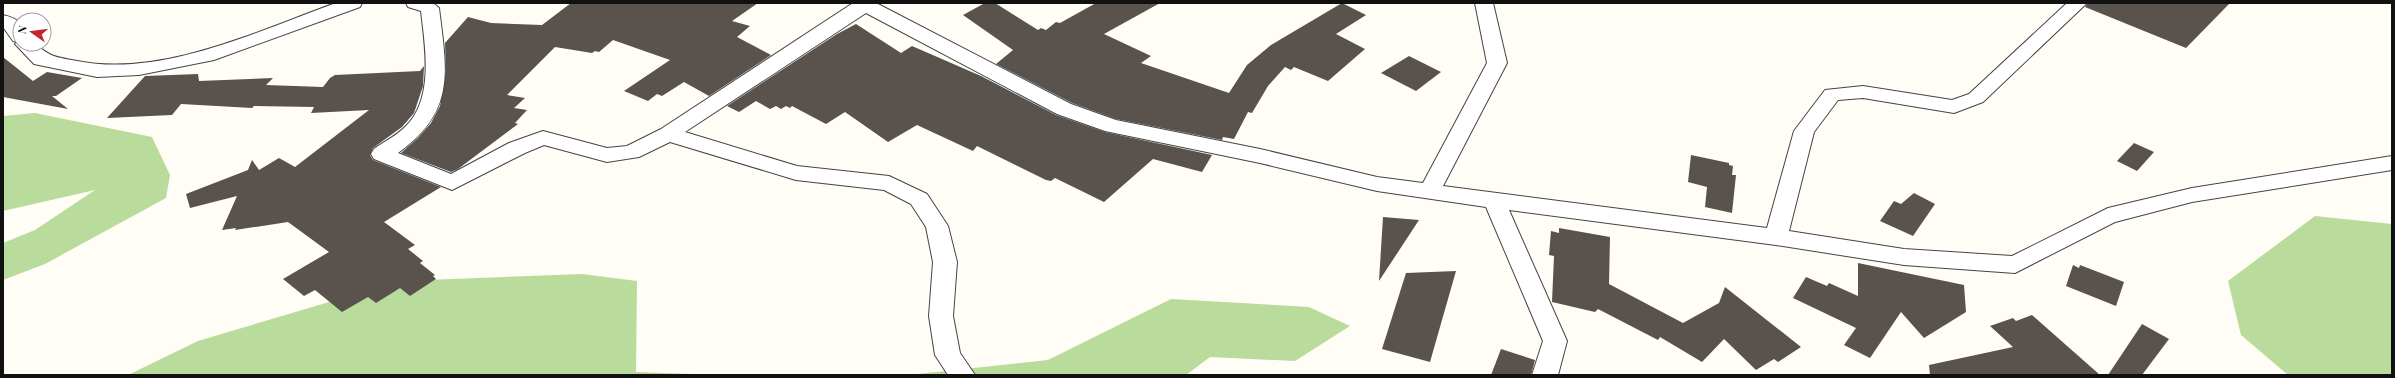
<svg xmlns="http://www.w3.org/2000/svg" width="2395" height="378" viewBox="0 0 2395 378" font-family="'Playfair Display',serif">
<style>
.forest{fill:#b9dc9c}
.building{fill:#5a524d}
.lines{fill:none;stroke-linecap:round;stroke-linejoin:round}
.minor-casing{stroke:#444;stroke-width:2}
.minor{fill:#fff;fill-rule:evenodd}
</style>
<rect width="100%" height="100%" fill="#fffdf5"/>
<g class="forest">
<polygon points="35,113 152,137 170,175 166,198 45,264 3,280 3,243 35,230 95,190 3,211 3,116"/>
<polygon points="2315,216 2392,224 2392,375 2288,375 2241,335 2228,281"/>
<polygon points="582,274 637,281 636,372 720,375 128,375 198,341 400,281"/>
<polygon points="1171,299 1309,307 1350,326 1295,361 1210,357 1186,375 908,375 1048,360"/>
</g>
<g class="building">
<polygon points="571,3 758,3 732,21 750,26 737,37 771,55 709,96 684,82 662,96 657,94 648,101 624,91 670,60 613,40 599,52 595,51 592,53 555,47 507,95 525,98 514,108 527,110 515,123 518,124 458,169 451,172 401,153 418,138 431,123 440,106 446,71 445,43 468,17 491,23 542,25"/>
<polygon points="985,3 995,3 1038,30 1041,28 1046,30 1056,22 1060,23 1096,3 1160,3 1104,34 1151,56 1141,63 1229,93 1247,65 1271,45 1342,3 1366,15 1336,34 1365,49 1328,81 1294,67 1291,70 1285,67 1268,86 1252,113 1248,112 1234,139 1223,137 1222,140 1116,119 1072,103 996,64 1013,50 963,15"/>
<polygon points="2088,3 2230,3 2186,48 2085,7"/>
<polygon points="856,24 901,53 912,46 981,76 1056,115 1105,132 1212,155 1202,172 1153,159 1104,202 1055,178 1051,181 1046,180 977,146 973,151 917,125 888,142 845,112 826,124 792,106 790,108 786,106 781,109 776,106 770,109 756,101 739,112 727,106 837,34"/>
<polygon points="1409,56 1441,72 1416,91 1381,73"/>
<polygon points="3,57 33,81 47,72 82,78 56,96 52,96 68,109 3,97"/>
<polygon points="424,66 423,86 414,113 402,127 373,148 370,155 373,160 441,187 384,222 415,245 408,249 423,261 420,263 435,275 433,276 436,279 410,296 400,288 376,303 368,297 342,312 315,290 304,296 283,279 329,252 288,222 235,230 236,228 222,230 237,196 190,208 186,194 248,170 252,160 259,170 279,158 295,167 369,110 311,113 314,107 254,106 252,108 181,104 172,115 107,118 145,76 198,74 199,81 273,78 266,85 323,87 330,78 335,75 420,71"/>
<polygon points="2134,143 2154,152 2137,171 2117,161"/>
<polygon points="1691,155 1729,163 1729,165 1733,166 1732,175 1736,175 1732,213 1705,207 1707,187 1688,182"/>
<polygon points="1914,193 1935,204 1913,236 1880,221 1894,201 1901,204"/>
<polygon points="1383,217 1419,220 1379,281"/>
<polygon points="1559,228 1610,237 1609,284 1683,323 1719,303 1725,287 1801,347 1778,362 1774,359 1756,370 1724,339 1702,362 1660,337 1658,340 1598,309 1595,312 1552,302 1554,256 1549,255 1551,231 1559,233"/>
<polygon points="1858,263 1964,285 1966,312 1924,338 1901,312 1870,358 1844,345 1856,328 1793,298 1806,277 1827,286 1829,283 1858,296"/>
<polygon points="2073,265 2079,268 2080,265 2124,282 2116,306 2066,286"/>
<polygon points="1456,271 1430,362 1382,349 1406,273"/>
<polygon points="2032,315 2100,375 1930,375 1929,365 2013,347 1990,326 2013,318 2016,321"/>
<polygon points="2142,324 2169,339 2142,375 2108,375"/>
<polygon points="1501,349 1535,360 1531,375 1491,375"/>
</g>
<g class="lines">
<defs>
<g id="minor">
<path d="M336 3H362L360 7 214 60 139 75 97 77 34 64 15 44 17 42 13 41 3 27V15C24 20 20 25 20 44H36C51 58 57 57 77 61 162 78 257 31 336 3Z"/>
<path d="M406 3H433L439 8C447 72 456 111 398 153L451 174 509 143 543 131 607 148 627 146 661 129 853 3H876L1071 104 1116 120 1260 149 1377 177 1423 183 1487 63 1475 3H1493L1507 63 1443 186 1767 228 1794 131 1825 90 1863 86 1952 100 1969 94 2067 3H2087L1983 102 1954 113 1863 98 1838 100 1814 132 1789 231 1904 249 2012 256 2108 208 2192 188 2392 156V170L2192 202 2115 222 2015 273 1904 265 1776 245 1509 210 1567 341 1558 375H1532L1543 341 1486 207 1377 191 1260 163 1105 131 1057 114 866 13 685 132 797 166 889 176 927 194 948 226 957 262 953 316 960 353 975 375H948L935 355 929 316 933 262 926 227 911 204 884 190 796 180 670 142 639 157 607 162 544 145 525 153 452 190 374 159 371 154 374 149C385 141 398 135 407 125 434 97 425 46 421 11L408 7Z"/>
</g>
</defs>
<use href="#minor" class="minor-casing"/>
<use href="#minor" class="minor"/>
</g>
<rect width="2395" height="378" fill="none" stroke="#111111" stroke-width="8"/>
<g transform="translate(32 32) rotate(284)"><circle r="19" fill="#ffffff" stroke="#a0a0a0"/>
<path d="M0-3L7 15L0 10L-7 15Z" fill="#c4262e"/>
<text y="-6" font-size="11" font-weight="bold" text-anchor="middle" fill="#111111">N</text>
</g>
</svg>
